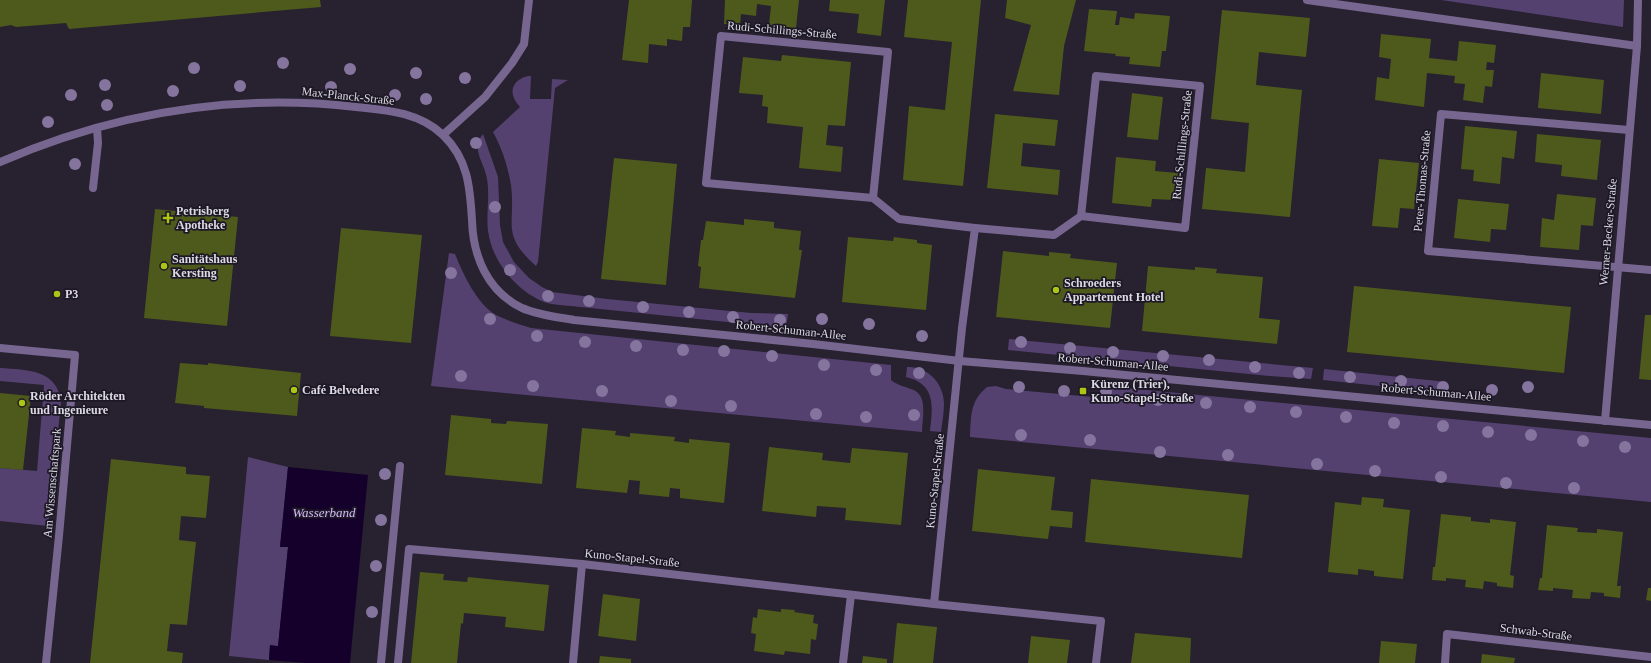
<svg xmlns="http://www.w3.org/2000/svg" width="1651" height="663" viewBox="0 0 1651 663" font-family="'Times New Roman',serif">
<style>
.green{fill:#554170}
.water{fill:#15002b}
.building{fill:#4e5a1b}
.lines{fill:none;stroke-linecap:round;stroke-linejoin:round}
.service{stroke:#776790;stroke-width:8}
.pedestrian{stroke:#776790;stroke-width:8}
.minor{stroke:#776790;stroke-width:8}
.tree{fill:#84749e}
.poi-dot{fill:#acc613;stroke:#1d1826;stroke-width:1.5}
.labels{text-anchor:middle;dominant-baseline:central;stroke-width:3.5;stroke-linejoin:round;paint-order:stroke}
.street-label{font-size:12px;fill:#dddae4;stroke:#1d1826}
.poi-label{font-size:12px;font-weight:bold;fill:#dddae4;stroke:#1d1826;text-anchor:start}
.water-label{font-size:13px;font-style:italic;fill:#d5bbfc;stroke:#1d1826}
</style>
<rect width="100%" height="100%" fill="#272130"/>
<g class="green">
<polygon points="1441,0 1624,0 1623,27"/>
<path d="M531 76 530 99H551L552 79 568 80 555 88 538 262 536 266C500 234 516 225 511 185 508 167 502 148 493 132L520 107C517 103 514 100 513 95 510 84 521 76 531 76Z"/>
<path d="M483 134 498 177 500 225 503 242 514 262 529 278 542 287 552 292 607 299 751 313 788 314 786 328 571 306C562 305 552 305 544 302 516 291 492 261 488 231 486 214 490 196 487 179 485 163 470 149 483 134Z"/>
<path d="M449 253 455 254C463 274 477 304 496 315 506 320 520 325 531 328L891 365V380C897 385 903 386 911 389 929 394 922 418 922 432L431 386Z"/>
<polygon points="1009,339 1313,368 1311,379 1269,376 1008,350"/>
<path d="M907 367C927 366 944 383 944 404 944 413 942 423 941 432L930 431C933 407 936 384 906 377Z"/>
<path d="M0 368C27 370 58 369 61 403L48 526 0 521V468L37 471 44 385 0 381Z"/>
<polygon points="1324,369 1447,382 1446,393 1323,380"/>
<path d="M996 386 1006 389 1104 398 1105 386 1651 438V502L970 437C971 416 970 401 987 387Z"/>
<polygon points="248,457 288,467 280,547 288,547 278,647 270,645 269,660 229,656"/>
</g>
<polygon class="water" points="288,467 368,475 350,663 306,663 269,660 270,645 278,646 288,547 280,547"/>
<g class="building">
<polygon points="0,0 320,0 321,7 69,29 66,23 16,27 11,25 0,27"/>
<polygon points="629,0 692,0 690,27 683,27 682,41 667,39 667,46 649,44 648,63 622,60"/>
<polygon points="725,0 799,0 796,28 769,25 771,6 757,4 756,16 741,14 740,25 724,24"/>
<polygon points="830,0 885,0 881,36 857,33 859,14 829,11"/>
<polygon points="908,0 981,0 963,186 903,180 909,106 945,110 952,42 904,37"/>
<polygon points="1007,0 1076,0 1064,46 1059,95 1013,91 1031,25 1005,18"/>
<polygon points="1089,9 1117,11 1115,25 1119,25 1120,17 1134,19 1135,13 1170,16 1166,51 1162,51 1160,67 1129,64 1130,57 1115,56 1116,54 1084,51"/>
<polygon points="1222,10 1310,18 1306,57 1259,52 1256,85 1302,90 1290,217 1202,209 1206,168 1245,172 1249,123 1211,119"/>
<polygon points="1381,34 1431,39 1429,58 1457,61 1459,41 1496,45 1494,63 1487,62 1486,70 1494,70 1492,87 1485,86 1483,103 1463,100 1465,84 1454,83 1455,76 1427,73 1424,107 1375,100 1377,77 1389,79 1391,59 1379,57"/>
<polygon points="782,55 851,62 845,126 828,125 826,145 843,147 841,172 799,168 803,127 767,123 768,107 762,106 763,95 739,93 743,57 781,61"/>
<polygon points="1541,73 1604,80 1601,114 1538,108"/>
<polygon points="1132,93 1163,97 1158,140 1127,137"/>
<polygon points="995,114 1058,120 1055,146 1023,143 1021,166 1060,170 1058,195 987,188"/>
<polygon points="1465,126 1517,131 1514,159 1502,157 1500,184 1473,181 1474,170 1461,169"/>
<polygon points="1537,134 1601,140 1597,180 1561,176 1562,165 1535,162"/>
<polygon points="1116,157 1156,161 1155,171 1178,173 1175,200 1152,199 1151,207 1112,203"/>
<polygon points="614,158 677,164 666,285 601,279"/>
<polygon points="1379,159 1419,163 1414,209 1400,208 1398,228 1372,226"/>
<polygon points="1557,194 1596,198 1593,226 1581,225 1579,250 1540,247 1542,218 1554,220"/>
<polygon points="1458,199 1509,204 1506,230 1491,229 1490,242 1454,238"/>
<polygon points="155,209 238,217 227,326 144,318"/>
<polygon points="744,219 774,222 774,228 801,231 799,250 802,250 795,298 699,288 701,267 698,266 701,240 703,240 706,221 744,225"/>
<polygon points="341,228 422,235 411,343 330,336"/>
<polygon points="848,237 893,241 894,237 917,240 917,243 932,245 926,310 842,302"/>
<polygon points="1003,251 1049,256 1049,252 1071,254 1070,258 1117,263 1110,328 996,317"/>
<polygon points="1148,266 1195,270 1195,267 1217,269 1216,273 1263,277 1259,318 1280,320 1277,344 1142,331"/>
<polygon points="1354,286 1571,307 1564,373 1347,352"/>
<polygon points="1645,315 1651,315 1651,380 1639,379"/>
<polygon points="180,363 208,365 208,363 301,373 297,416 204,408 204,406 175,403"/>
<polygon points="0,393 31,396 23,470 0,468"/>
<polygon points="451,415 491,419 491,423 506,424 507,421 548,424 542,484 445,475"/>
<polygon points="582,428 616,431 615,435 630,437 630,433 675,437 674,441 689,443 689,439 730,443 724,503 680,498 680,489 670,488 669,497 639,494 640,481 629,480 627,493 576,488"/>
<polygon points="769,447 823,453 822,460 850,463 852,448 908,453 901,525 845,520 846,508 817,506 816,517 762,511"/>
<polygon points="111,459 186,467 186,474 210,476 206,518 181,516 179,540 196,542 187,625 170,624 167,651 183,653 182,663 90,663"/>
<polygon points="978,469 1055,477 1051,510 1073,512 1072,528 1050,526 1048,539 972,531"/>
<polygon points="1091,479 1249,495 1242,558 1085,542"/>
<polygon points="1362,497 1384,499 1383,507 1410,510 1403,579 1374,576 1374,571 1358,569 1358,575 1328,572 1335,502 1361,505"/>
<polygon points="1441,514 1471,517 1471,521 1490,523 1490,519 1516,522 1510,575 1514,576 1513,588 1497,586 1497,583 1484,581 1483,589 1465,587 1466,580 1446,578 1446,581 1432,580 1433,567 1435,567"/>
<polygon points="1547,525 1578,528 1577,532 1597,533 1597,529 1623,532 1617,586 1621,586 1620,598 1604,596 1604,593 1591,592 1590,599 1572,598 1573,590 1553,588 1553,591 1538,590 1540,578 1542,578"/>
<polygon points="420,572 444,574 443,580 467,582 468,577 549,585 544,631 505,627 506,617 464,613 463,624 461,623 457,663 411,663"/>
<polygon points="1648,588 1651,588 1651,601 1646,600"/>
<polygon points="603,594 640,599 636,641 598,636"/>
<polygon points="758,609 781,612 781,609 795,610 794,612 814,615 813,623 818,624 816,640 811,639 810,654 785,651 784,655 754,651 756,634 751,633 753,617 757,618"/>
<polygon points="897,623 937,627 933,663 893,663"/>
<polygon points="1135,633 1191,638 1190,663 1131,663"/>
<polygon points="1031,636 1070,640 1067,663 1028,663"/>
<polygon points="1381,641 1417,644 1415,663 1379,663"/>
<polygon points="1482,654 1515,658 1514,663 1481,663"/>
<polygon points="600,656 631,659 631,663 599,663"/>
<polygon points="863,656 887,659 887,663 862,663"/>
</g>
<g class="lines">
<g class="service">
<polyline points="1307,0 1637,46 1638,0"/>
<polyline points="443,135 485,97 512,63 524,44 529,0"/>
<polyline points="93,188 98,143 97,128"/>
</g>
<polyline class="pedestrian" points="381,663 400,466"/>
<g class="minor">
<polyline points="1629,130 1441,114 1428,251 1651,270"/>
<path d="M0 162C113 113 233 93 356 107 386 110 419 112 443 135 468 159 470 187 472 220 473 256 487 291 522 308 538 315 557 317 574 320L813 344 960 361 1083 371 1651 425"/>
<polyline points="873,198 888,52 721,36 706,183 873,198 899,219 975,228 962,328 934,604"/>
<polyline points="975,228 1054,235 1081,216 1185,228 1200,86 1096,76 1081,216"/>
<polyline points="0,348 75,355 59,536 46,663"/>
<polyline points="1605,421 1637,46"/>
<polyline points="398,663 409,549 582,564 934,604 1101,621 1096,663"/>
<polyline points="573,663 582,564"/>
<polyline points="843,663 851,595"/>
<polyline points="1445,663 1447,634 1651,657"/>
</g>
</g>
<g class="tree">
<circle cx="283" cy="63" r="6"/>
<circle cx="194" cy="68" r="6"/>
<circle cx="350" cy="69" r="6"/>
<circle cx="416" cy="73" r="6"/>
<circle cx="465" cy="78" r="6"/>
<circle cx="105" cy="85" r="6"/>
<circle cx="240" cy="86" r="6"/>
<circle cx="331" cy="87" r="6"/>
<circle cx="173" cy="91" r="6"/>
<circle cx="71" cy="95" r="6"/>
<circle cx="395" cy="95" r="6"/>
<circle cx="426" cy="99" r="6"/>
<circle cx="107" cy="105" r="6"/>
<circle cx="48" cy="122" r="6"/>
<circle cx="476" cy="143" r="6"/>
<circle cx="75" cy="164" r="6"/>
<circle cx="495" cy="207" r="6"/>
<circle cx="510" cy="270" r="6"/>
<circle cx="451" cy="273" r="6"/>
<circle cx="548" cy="296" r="6"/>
<circle cx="589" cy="301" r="6"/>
<circle cx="643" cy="307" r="6"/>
<circle cx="689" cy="312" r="6"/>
<circle cx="733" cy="317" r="6"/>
<circle cx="490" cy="319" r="6"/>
<circle cx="822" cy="319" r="6"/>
<circle cx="780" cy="320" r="6"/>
<circle cx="869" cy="324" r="6"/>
<circle cx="537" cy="336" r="6"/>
<circle cx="922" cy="336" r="6"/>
<circle cx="585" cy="342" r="6"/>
<circle cx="1021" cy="342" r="6"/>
<circle cx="636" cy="346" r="6"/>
<circle cx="1070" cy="348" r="6"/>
<circle cx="683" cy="350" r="6"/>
<circle cx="724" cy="351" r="6"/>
<circle cx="1113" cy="352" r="6"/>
<circle cx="772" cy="356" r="6"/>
<circle cx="1163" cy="356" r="6"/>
<circle cx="1209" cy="360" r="6"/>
<circle cx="824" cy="365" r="6"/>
<circle cx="1255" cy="367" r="6"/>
<circle cx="876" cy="370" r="6"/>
<circle cx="919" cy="373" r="6"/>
<circle cx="1299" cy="373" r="6"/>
<circle cx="461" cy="376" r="6"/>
<circle cx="1350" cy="377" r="6"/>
<circle cx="1401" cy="381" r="6"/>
<circle cx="533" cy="386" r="6"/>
<circle cx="1019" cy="387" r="6"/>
<circle cx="1443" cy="387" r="6"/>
<circle cx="1528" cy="387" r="6"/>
<circle cx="1492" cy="390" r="6"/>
<circle cx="602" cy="391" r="6"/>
<circle cx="1064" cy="391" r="6"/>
<circle cx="1106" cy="392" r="6"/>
<circle cx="1158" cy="400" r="6"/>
<circle cx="671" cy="401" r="6"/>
<circle cx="1206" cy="403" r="6"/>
<circle cx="731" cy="406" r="6"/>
<circle cx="1250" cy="407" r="6"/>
<circle cx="1296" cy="412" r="6"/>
<circle cx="816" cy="414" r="6"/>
<circle cx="914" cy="415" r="6"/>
<circle cx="866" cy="417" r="6"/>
<circle cx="1346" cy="417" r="6"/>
<circle cx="1394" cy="423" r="6"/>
<circle cx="1443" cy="426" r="6"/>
<circle cx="1488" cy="432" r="6"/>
<circle cx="1021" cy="435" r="6"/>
<circle cx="1531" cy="435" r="6"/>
<circle cx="1090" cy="440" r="6"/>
<circle cx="1583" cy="441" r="6"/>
<circle cx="1625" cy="447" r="6"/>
<circle cx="1160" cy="452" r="6"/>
<circle cx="1228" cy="455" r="6"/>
<circle cx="1317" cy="464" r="6"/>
<circle cx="1375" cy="471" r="6"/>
<circle cx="385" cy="474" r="6"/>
<circle cx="1441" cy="477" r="6"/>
<circle cx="1506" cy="483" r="6"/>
<circle cx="1574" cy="488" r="6"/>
<circle cx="381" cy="520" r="6"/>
<circle cx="376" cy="566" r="6"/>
<circle cx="372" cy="612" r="6"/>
</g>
<g class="poi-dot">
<path d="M166 212h4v4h4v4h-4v4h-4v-4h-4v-4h4z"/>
<circle cx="164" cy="266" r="4"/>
<circle cx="1056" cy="290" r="4"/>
<circle cx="57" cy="294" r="4"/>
<circle cx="294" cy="390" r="4"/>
<rect x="1079" y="387" width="8" height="8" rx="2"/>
<circle cx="22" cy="403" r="4"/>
</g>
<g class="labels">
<g class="street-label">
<text transform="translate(782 30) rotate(5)">Rudi-Schillings-Straße</text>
<text transform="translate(348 96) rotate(6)">Max-Planck-Straße</text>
<text transform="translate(1182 145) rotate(-84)">Rudi-Schillings-Straße</text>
<text transform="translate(1422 181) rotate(-85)">Peter-Thomas-Straße</text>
<text transform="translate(1608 232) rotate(-85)">Werner-Becker-Straße</text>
<text transform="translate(791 330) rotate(6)">Robert-Schuman-Allee</text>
<text transform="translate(1113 362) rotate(5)">Robert-Schuman-Allee</text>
<text transform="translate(1436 392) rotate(5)">Robert-Schuman-Allee</text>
<text transform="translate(935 481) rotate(-84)">Kuno-Stapel-Straße</text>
<text transform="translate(52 483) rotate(-85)">Am Wissenschaftspark</text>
<text transform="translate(632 558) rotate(6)">Kuno-Stapel-Straße</text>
<text transform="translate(1536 632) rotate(7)">Schwab-Straße</text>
</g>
<g class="poi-label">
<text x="176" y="211">Petrisberg<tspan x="176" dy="14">Apotheke</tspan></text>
<text x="172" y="259">Sanitätshaus<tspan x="172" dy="14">Kersting</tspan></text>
<text x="1064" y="283">Schroeders<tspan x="1064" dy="14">Appartement Hotel</tspan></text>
<text x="65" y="294">P3</text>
<text x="1091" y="384">Kürenz (Trier),<tspan x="1091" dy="14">Kuno-Stapel-Straße</tspan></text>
<text x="302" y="390">Café Belvedere</text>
<text x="30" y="396">Röder Architekten<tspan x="30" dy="14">und Ingenieure</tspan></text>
</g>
<g class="water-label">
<text x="324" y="512">Wasserband</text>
</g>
</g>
</svg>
